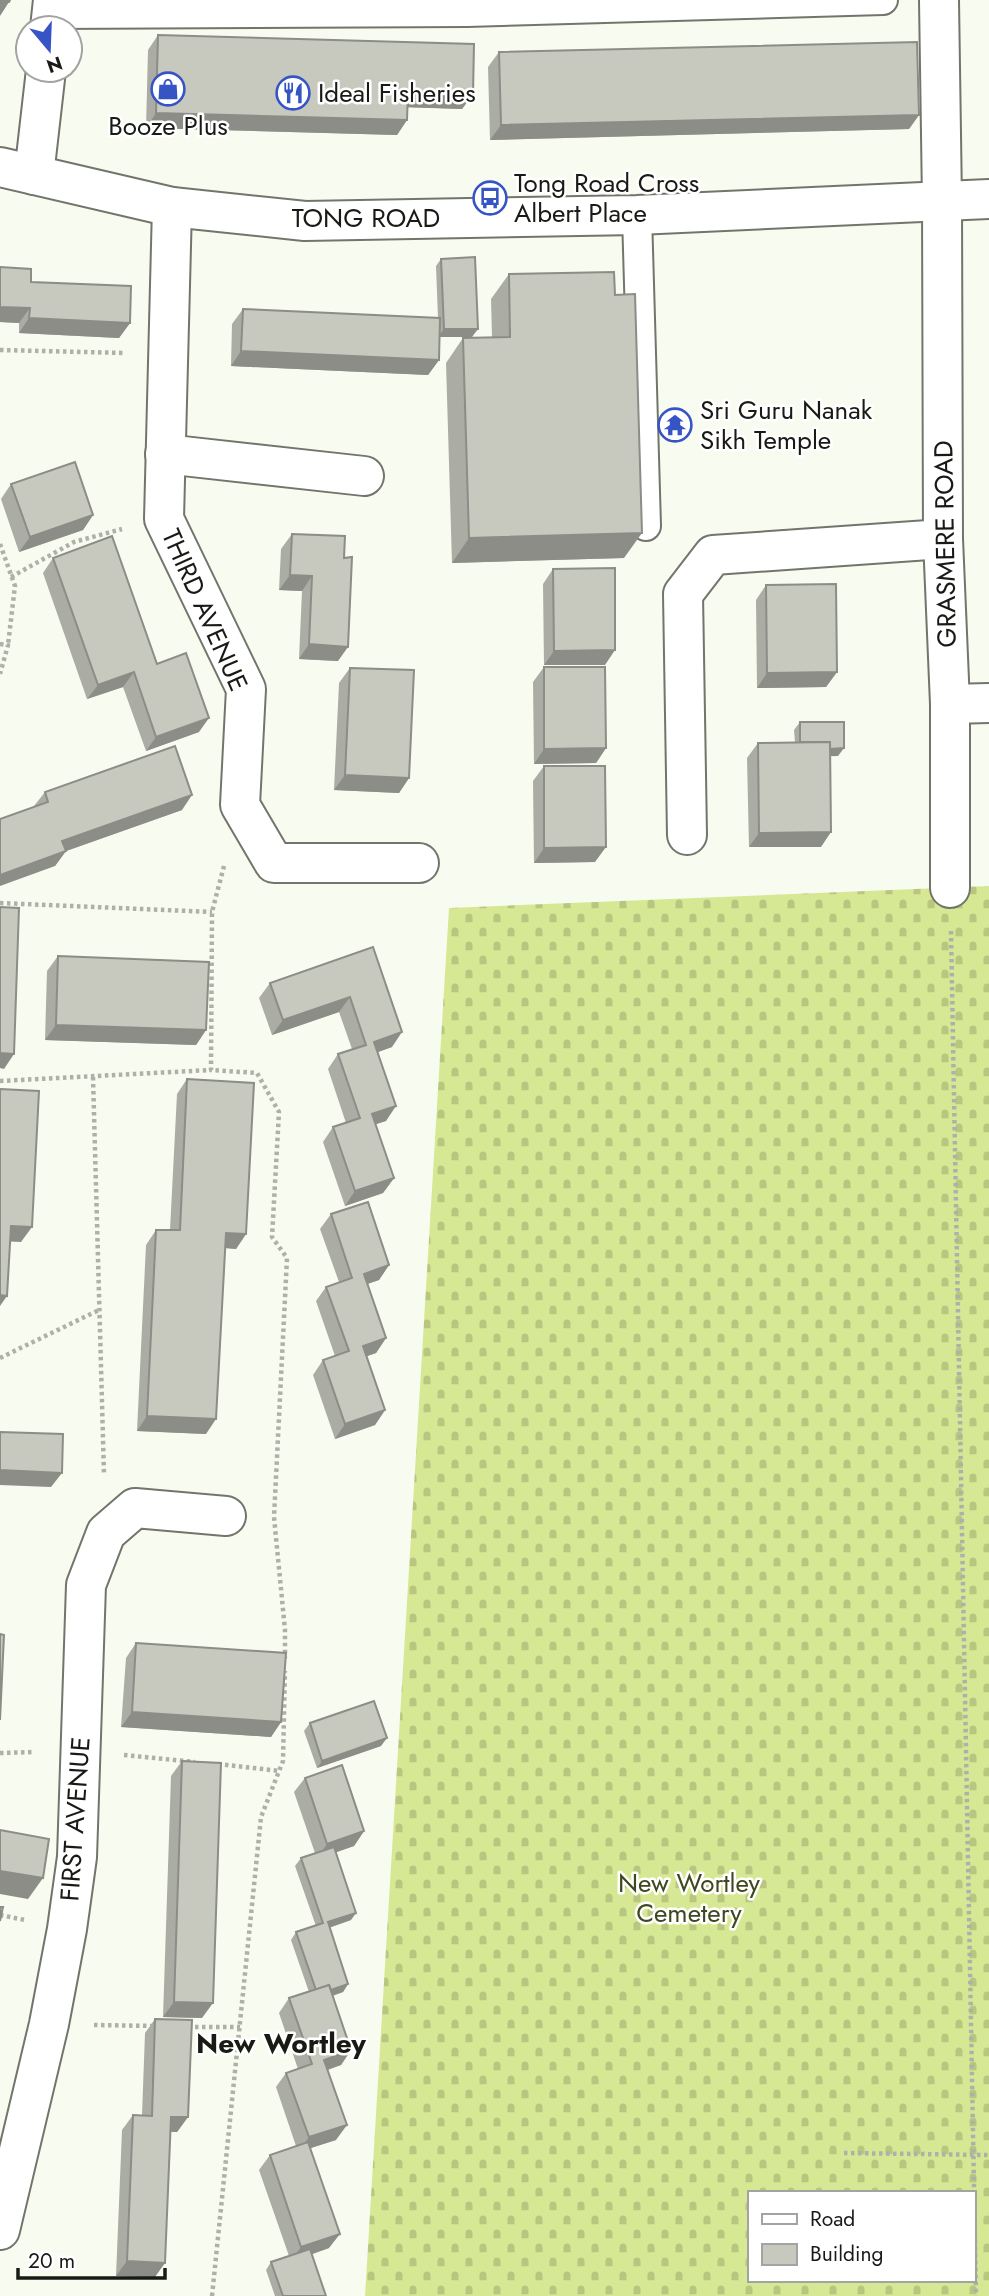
<svg xmlns="http://www.w3.org/2000/svg" width="989" height="2296" viewBox="0 0 989 2296" font-family="Jost,sans-serif">
<style>
.cemetery{fill:url(#cemetery-stones);fill-rule:evenodd}
.lines{fill:none;stroke-linecap:round;stroke-linejoin:round}
.lane-casing{stroke:#72756b;stroke-width:32}
.street-casing{stroke:#72756b;stroke-width:42}
.secondary-casing{stroke:#72756b;stroke-width:42}
.path{stroke:#afb1a8;stroke-width:4.5;stroke-dasharray:3.5 3.5;stroke-linecap:butt}
.lane{stroke:#fff;stroke-width:28}
.street{stroke:#fff;stroke-width:38}
.secondary{stroke:#fff;stroke-width:38}
.wall{fill:#abada4}
.shaded-wall{fill:#8b8d86}
.building{fill:#c7c9bf;stroke:#8b8d86;stroke-width:2}
.labels{text-anchor:middle;dominant-baseline:central;stroke-width:5;stroke-linejoin:round;paint-order:stroke}
.poi-label{font-size:26px;fill:#191a16;stroke:#fff;text-anchor:start}
.street-label{font-size:26px;fill:#191a16;stroke:#fff}
.park-label{font-size:26px;fill:#40481f;stroke:#fff}
.neighbourhood-label{font-size:28px;font-weight:bold;fill:#191a16;stroke:#fff}
</style>
<defs>
<pattern id="cemetery-stones" width="16" height="16" patternUnits="userSpaceOnUse" patternTransform="scale(1.75)"><rect width="16" height="16" fill="#d7e894"/><path d="M2 7V4a2 2 0 0 1 4 0v3zM10 15v-3a2 2 0 0 1 4 0v3z" fill="#b8c67f"/></pattern>
</defs>
<rect width="100%" height="100%" fill="#f8fbf0"/>
<path class="cemetery" d="M989 886V2296H365L449 908ZM749 2193H973V2280H749Z"/>
<g class="lines">
<defs>
<g id="lane">
<polyline points="52,14 467,12 883,0"/>
<polyline points="637,215 646,526"/>
</g>
<g id="street">
<polyline points="939,0 942,201 943,539 950,704 950,888"/>
<polyline points="50,28 53,0"/>
<polyline points="34,175 46,70"/>
<polyline points="172,207 164,519 246,689 240,805 274,863 419,863"/>
<polyline points="165,454 364,476"/>
<polyline points="950,704 989,703"/>
<polyline points="687,835 683,594 713,555 943,539"/>
<polyline points="0,2230 49,2024 67,1929 77,1857 86,1585 106,1533 135,1508 226,1516"/>
</g>
<polyline id="secondary" points="0,167 172,207 305,221 637,215 989,199"/>
</defs>
<use href="#lane" class="lane-casing"/>
<use href="#street" class="street-casing"/>
<use href="#secondary" class="secondary-casing"/>
<g class="path">
<polyline points="0,350 125,353"/>
<polyline points="0,544 15,586 8,645"/>
<polyline points="11,577 74,542 122,529"/>
<polyline points="0,644 8,645 0,674"/>
<polyline points="224,866 212,912 211,1070 257,1073 279,1112 272,1237 287,1258 274,1517 285,1630 285,1658"/>
<polyline points="0,903 212,912"/>
<polyline points="951,931 976,2296"/>
<polyline points="93,1077 104,1475"/>
<polyline points="0,1081 211,1070"/>
<polyline points="0,1358 99,1310"/>
<polyline points="0,1753 35,1752"/>
<polyline points="124,1755 195,1762"/>
<polyline points="218,1764 280,1771"/>
<polyline points="0,1915 25,1920"/>
<polyline points="94,2025 155,2026"/>
<polyline points="188,2027 240,2027"/>
<polyline points="844,2153 989,2155"/>
<polyline points="212,2296 261,1817 283,1761 285,1671"/>
</g>
<use href="#lane" class="lane"/>
<use href="#street" class="street"/>
<use href="#secondary" class="secondary"/>
</g>
<g class="wall">
<polygon points="158,35 473,94 462,109 408,107 407,120 397,135 146,128 148,50"/>
<polygon points="499,52 919,115 909,129 490,140 488,67"/>
<polygon points="441,259 472,337 440,337 439,360 428,375 231,366 232,324 243,309 438,318 436,266"/>
<polygon points="0,267 31,282 130,323 119,338 19,333 19,323 0,322"/>
<polygon points="509,274 615,295 624,558 452,563 446,363 463,338 492,337 491,299"/>
<polygon points="11,484 93,515 83,530 19,552 1,499"/>
<polygon points="292,534 344,558 338,661 299,659 302,591 279,590 281,549"/>
<polygon points="53,558 157,664 199,732 146,751 123,687 87,699 43,573"/>
<polygon points="553,569 605,665 544,665 543,584"/>
<polygon points="766,585 837,672 826,687 757,688 756,600"/>
<polygon points="544,667 606,748 596,763 534,764 533,682"/>
<polygon points="350,668 409,778 399,793 334,790 339,683"/>
<polygon points="800,722 838,756 830,756 821,847 749,847 747,758 758,743 795,743 794,730"/>
<polygon points="544,766 595,862 534,863 533,781"/>
<polygon points="45,792 182,810 66,851 55,866 34,806"/>
<polygon points="373,947 392,1047 378,1052 386,1121 375,1124 394,1178 383,1193 345,1206 323,1142 333,1127 346,1123 328,1069 338,1054 352,1049 339,1012 272,1035 259,998 270,983"/>
<polygon points="58,956 206,1030 196,1045 45,1040 47,971"/>
<polygon points="187,1079 246,1234 236,1249 225,1248 206,1434 137,1431 146,1245 156,1230 170,1230 177,1094"/>
<polygon points="331,1214 389,1265 379,1280 367,1284 386,1338 376,1353 367,1356 385,1410 375,1425 335,1439 313,1375 323,1360 335,1356 316,1301 326,1287 339,1282 320,1229"/>
<polygon points="136,1643 281,1722 271,1737 121,1727 126,1658"/>
<polygon points="310,1723 381,1746 317,1768 304,1731"/>
<polygon points="182,1761 202,2018 163,2017 171,1776"/>
<polygon points="305,1778 364,1831 354,1846 336,1852 351,1920 329,1928 348,1984 343,1992 333,1996 351,2050 341,2065 328,2070 336,2140 311,2148 329,2248 312,2254 326,2296 275,2296 266,2270 271,2262 289,2256 259,2170 270,2155 296,2146 276,2087 286,2073 298,2069 279,2013 289,1998 309,1992 291,1940 296,1932 316,1926 295,1866 301,1858 315,1853 294,1792"/>
<polygon points="155,2019 188,2117 177,2132 171,2132 155,2277 116,2276 122,2130 133,2115 142,2115 145,2033"/>
</g>
<g class="shaded-wall">
<polygon points="0,1 9,2 0,16"/>
<polygon points="408,92 473,94 462,109 398,107"/>
<polygon points="156,113 407,120 397,135 146,128"/>
<polygon points="919,115 909,129 490,140 501,125"/>
<polygon points="0,307 30,308 19,323 0,322"/>
<polygon points="29,318 130,323 119,338 19,333"/>
<polygon points="444,329 478,329 472,337 438,337"/>
<polygon points="241,351 439,360 428,375 231,366"/>
<polygon points="93,515 83,530 19,552 30,537"/>
<polygon points="642,533 624,558 452,563 469,538"/>
<polygon points="290,575 312,576 302,591 279,590"/>
<polygon points="309,644 348,647 338,661 299,659"/>
<polygon points="615,650 605,665 544,665 554,651"/>
<polygon points="134,672 123,687 87,699 98,685"/>
<polygon points="837,672 826,687 757,688 767,673"/>
<polygon points="209,718 199,732 146,751 156,737"/>
<polygon points="606,748 596,763 534,764 544,749"/>
<polygon points="844,748 838,756 795,757 801,749"/>
<polygon points="345,775 409,778 399,793 334,790"/>
<polygon points="192,795 182,810 52,856 62,841"/>
<polygon points="831,832 821,847 749,847 759,833"/>
<polygon points="606,847 595,862 534,863 544,848"/>
<polygon points="66,851 55,866 0,886 0,875"/>
<polygon points="350,997 339,1012 272,1035 283,1020"/>
<polygon points="56,1025 206,1030 196,1045 45,1040"/>
<polygon points="402,1032 392,1047 364,1057 374,1042"/>
<polygon points="0,1053 14,1054 4,1069 0,1068"/>
<polygon points="396,1106 386,1121 361,1129 372,1114"/>
<polygon points="394,1178 383,1193 345,1206 355,1191"/>
<polygon points="11,1226 32,1227 21,1242 0,1241"/>
<polygon points="226,1233 246,1234 236,1249 215,1247"/>
<polygon points="389,1265 379,1280 353,1289 364,1274"/>
<polygon points="0,1295 7,1296 0,1306"/>
<polygon points="386,1338 376,1353 353,1361 363,1346"/>
<polygon points="385,1410 375,1425 335,1439 345,1424"/>
<polygon points="147,1416 216,1419 206,1434 137,1431"/>
<polygon points="0,1470 62,1473 51,1487 0,1485"/>
<polygon points="132,1712 281,1722 271,1737 121,1727"/>
<polygon points="387,1738 381,1746 317,1768 322,1761"/>
<polygon points="364,1831 354,1846 317,1859 327,1844"/>
<polygon points="0,1871 43,1878 28,1899 0,1894"/>
<polygon points="356,1913 351,1920 322,1930 328,1922"/>
<polygon points="348,1984 343,1992 312,2002 318,1995"/>
<polygon points="174,2002 213,2003 202,2018 163,2017"/>
<polygon points="351,2050 341,2065 314,2074 324,2060"/>
<polygon points="171,2117 188,2117 177,2132 161,2131"/>
<polygon points="347,2125 336,2140 298,2152 309,2137"/>
<polygon points="340,2234 329,2248 290,2262 301,2247"/>
<polygon points="127,2261 165,2263 155,2277 116,2276"/>
</g>
<g class="building">
<polygon points="0,0 10,0 9,2 0,1"/>
<polygon points="158,35 474,44 473,94 408,92 407,120 156,113"/>
<polygon points="917,42 919,115 501,125 499,52"/>
<polygon points="475,257 478,329 444,329 441,259"/>
<polygon points="0,267 31,269 31,282 131,286 130,323 29,318 30,308 0,307"/>
<polygon points="614,272 615,295 635,294 642,533 469,538 463,338 510,337 509,274"/>
<polygon points="243,309 440,318 439,360 241,351"/>
<polygon points="75,462 93,515 30,537 11,484"/>
<polygon points="292,534 345,536 344,558 352,557 348,647 309,644 312,576 290,575"/>
<polygon points="112,536 157,664 186,653 209,718 156,737 134,672 98,685 53,558"/>
<polygon points="615,568 615,650 554,651 553,569"/>
<polygon points="836,584 837,672 767,673 766,585"/>
<polygon points="544,667 605,667 606,748 544,749"/>
<polygon points="350,668 414,670 409,778 345,775"/>
<polygon points="800,722 844,722 844,748 830,749 830,742 800,742"/>
<polygon points="830,742 831,832 759,833 758,743"/>
<polygon points="175,746 192,795 62,841 66,851 0,875 0,819 48,802 45,792"/>
<polygon points="544,766 605,766 606,847 544,848"/>
<polygon points="0,907 19,908 14,1054 0,1053"/>
<polygon points="373,947 402,1032 374,1042 396,1106 372,1114 394,1178 355,1191 333,1127 360,1118 338,1054 366,1045 350,997 283,1020 270,983"/>
<polygon points="58,956 209,962 206,1030 56,1025"/>
<polygon points="187,1079 254,1083 246,1234 226,1233 216,1419 147,1416 156,1230 180,1230"/>
<polygon points="0,1089 39,1091 32,1227 11,1226 7,1296 0,1295"/>
<polygon points="368,1202 389,1265 364,1274 386,1338 363,1346 385,1410 345,1424 323,1360 349,1351 326,1287 352,1278 331,1214"/>
<polygon points="0,1432 63,1434 62,1473 0,1470"/>
<polygon points="0,1634 4,1635 0,1720"/>
<polygon points="136,1643 286,1653 281,1722 132,1712"/>
<polygon points="374,1701 387,1738 322,1761 310,1723"/>
<polygon points="182,1761 221,1763 213,2003 174,2002"/>
<polygon points="342,1765 364,1831 327,1844 305,1778"/>
<polygon points="0,1830 49,1839 43,1878 0,1871"/>
<polygon points="334,1847 356,1913 328,1922 348,1984 331,1990 329,1985 316,1990 296,1932 323,1923 301,1858"/>
<polygon points="0,1907 3,1907 0,1921"/>
<polygon points="329,1985 351,2050 324,2060 347,2125 309,2137 286,2073 312,2064 289,1998"/>
<polygon points="155,2019 192,2020 188,2117 171,2117 165,2263 127,2261 133,2115 152,2116"/>
<polygon points="308,2142 340,2234 301,2247 270,2155"/>
<polygon points="310,2249 326,2296 283,2296 271,2262"/>
</g>
<defs>
<symbol id="shop-ring" viewBox="-11 -11 22 22"><circle r="9.5" fill="#fff" stroke="#3754c5" stroke-width="1.5"/><path d="M-5-2.5h2.3a2.7 3.5 0 0 1 5.4 0H5L5.5 6h-11ZM-1.5-2.5h3a1.5 2.3 0 0 0-3 0Z" fill="#3754c5"/></symbol>
<symbol id="restaurant-ring" viewBox="-11 -11 22 22"><circle r="9.5" fill="#fff" stroke="#3754c5" stroke-width="1.5"/><path d="M-5-6h1v4h1v-4h1v4h1v-4h1v5L-1.5 .5V6h-2V.5L-5-1ZM5-6V6H3V1.5H1.5Q1.5-4 5-6Z" fill="#3754c5"/></symbol>
<symbol id="bus-ring" viewBox="-11 -11 22 22"><circle r="9.5" fill="#fff" stroke="#3754c5" stroke-width="1.5"/><path d="M-5-6H5V4H4V6H2V4H-2V6H-4V4H-5ZM-3.5-4V0h7V-4ZM-3.5 1.2v1.5H-2V1.2ZM2 1.2v1.5H3.5V1.2Z" fill="#3754c5"/></symbol>
<symbol id="temple-ring" viewBox="-11 -11 22 22"><circle r="9.5" fill="#fff" stroke="#3754c5" stroke-width="1.5"/><path d="M0-6L5-2H3V0L6.5 2.5H4V6H1.5V3h-3V6H-4V2.5H-6.5L-3 0V-2H-5Z" fill="#3754c5"/></symbol>
</defs>
<g fill-rule="evenodd">
<use href="#shop-ring" x="149" y="70" width="38" height="38"/>
<use href="#restaurant-ring" x="274" y="74" width="38" height="38"/>
<use href="#bus-ring" x="471" y="179" width="38" height="38"/>
<use href="#temple-ring" x="656" y="406" width="38" height="38"/>
</g>
<g class="labels">
<g class="poi-label">
<text x="318" y="93">Ideal Fisheries</text>
<text x="168" y="126" text-anchor="middle">Booze Plus</text>
<text x="514" y="183">Tong Road Cross<tspan x="514" dy="30">Albert Place</tspan></text>
<text x="700" y="410">Sri Guru Nanak<tspan x="700" dy="30">Sikh Temple</tspan></text>
</g>
<g class="street-label">
<text x="366" y="218">TONG ROAD</text>
<text transform="translate(945 544) rotate(-91)">GRASMERE ROAD</text>
<text transform="translate(205 610) rotate(66)">THIRD AVENUE</text>
<text transform="translate(75 1819) rotate(-86)">FIRST AVENUE</text>
</g>
<g class="park-label">
<text x="689" y="1883">New Wortley<tspan x="689" dy="30">Cemetery</tspan></text>
</g>
<g class="neighbourhood-label">
<text x="281" y="2043">New Wortley</text>
</g>
</g>
<rect x="748" y="2191" width="228" height="91" fill="#ffffff" stroke="#a3a3a2" stroke-width="2"/>
<rect x="762" y="2214" width="35" height="10" fill="#ffffff" stroke="#a3a3a2" stroke-width="2"/>
<text x="810" y="2226" font-size="21" fill="#191a16">Road</text>
<rect x="762" y="2244" width="35" height="21" fill="#c7c9bf" stroke="#a3a3a2" stroke-width="2"/>
<text x="810" y="2261" font-size="21" fill="#191a16">Building</text>
<g transform="translate(49 49) rotate(161)"><circle r="33" fill="#ffffff" stroke="#a3a3a2" stroke-width="2"/>
<path d="M0-5L12 26L0 18L-12 26Z" fill="#3754c5"/>
<text y="-10" font-size="19" font-weight="bold" text-anchor="middle" fill="#191a16">N</text>
</g>
<path d="M18 2268v10h147v-10" fill="none" stroke="#191a16" stroke-width="3.5"/>
<text x="28" y="2268" font-size="21" fill="#191a16" stroke="#ffffff" stroke-width="5" paint-order="stroke">20 m</text>
</svg>
